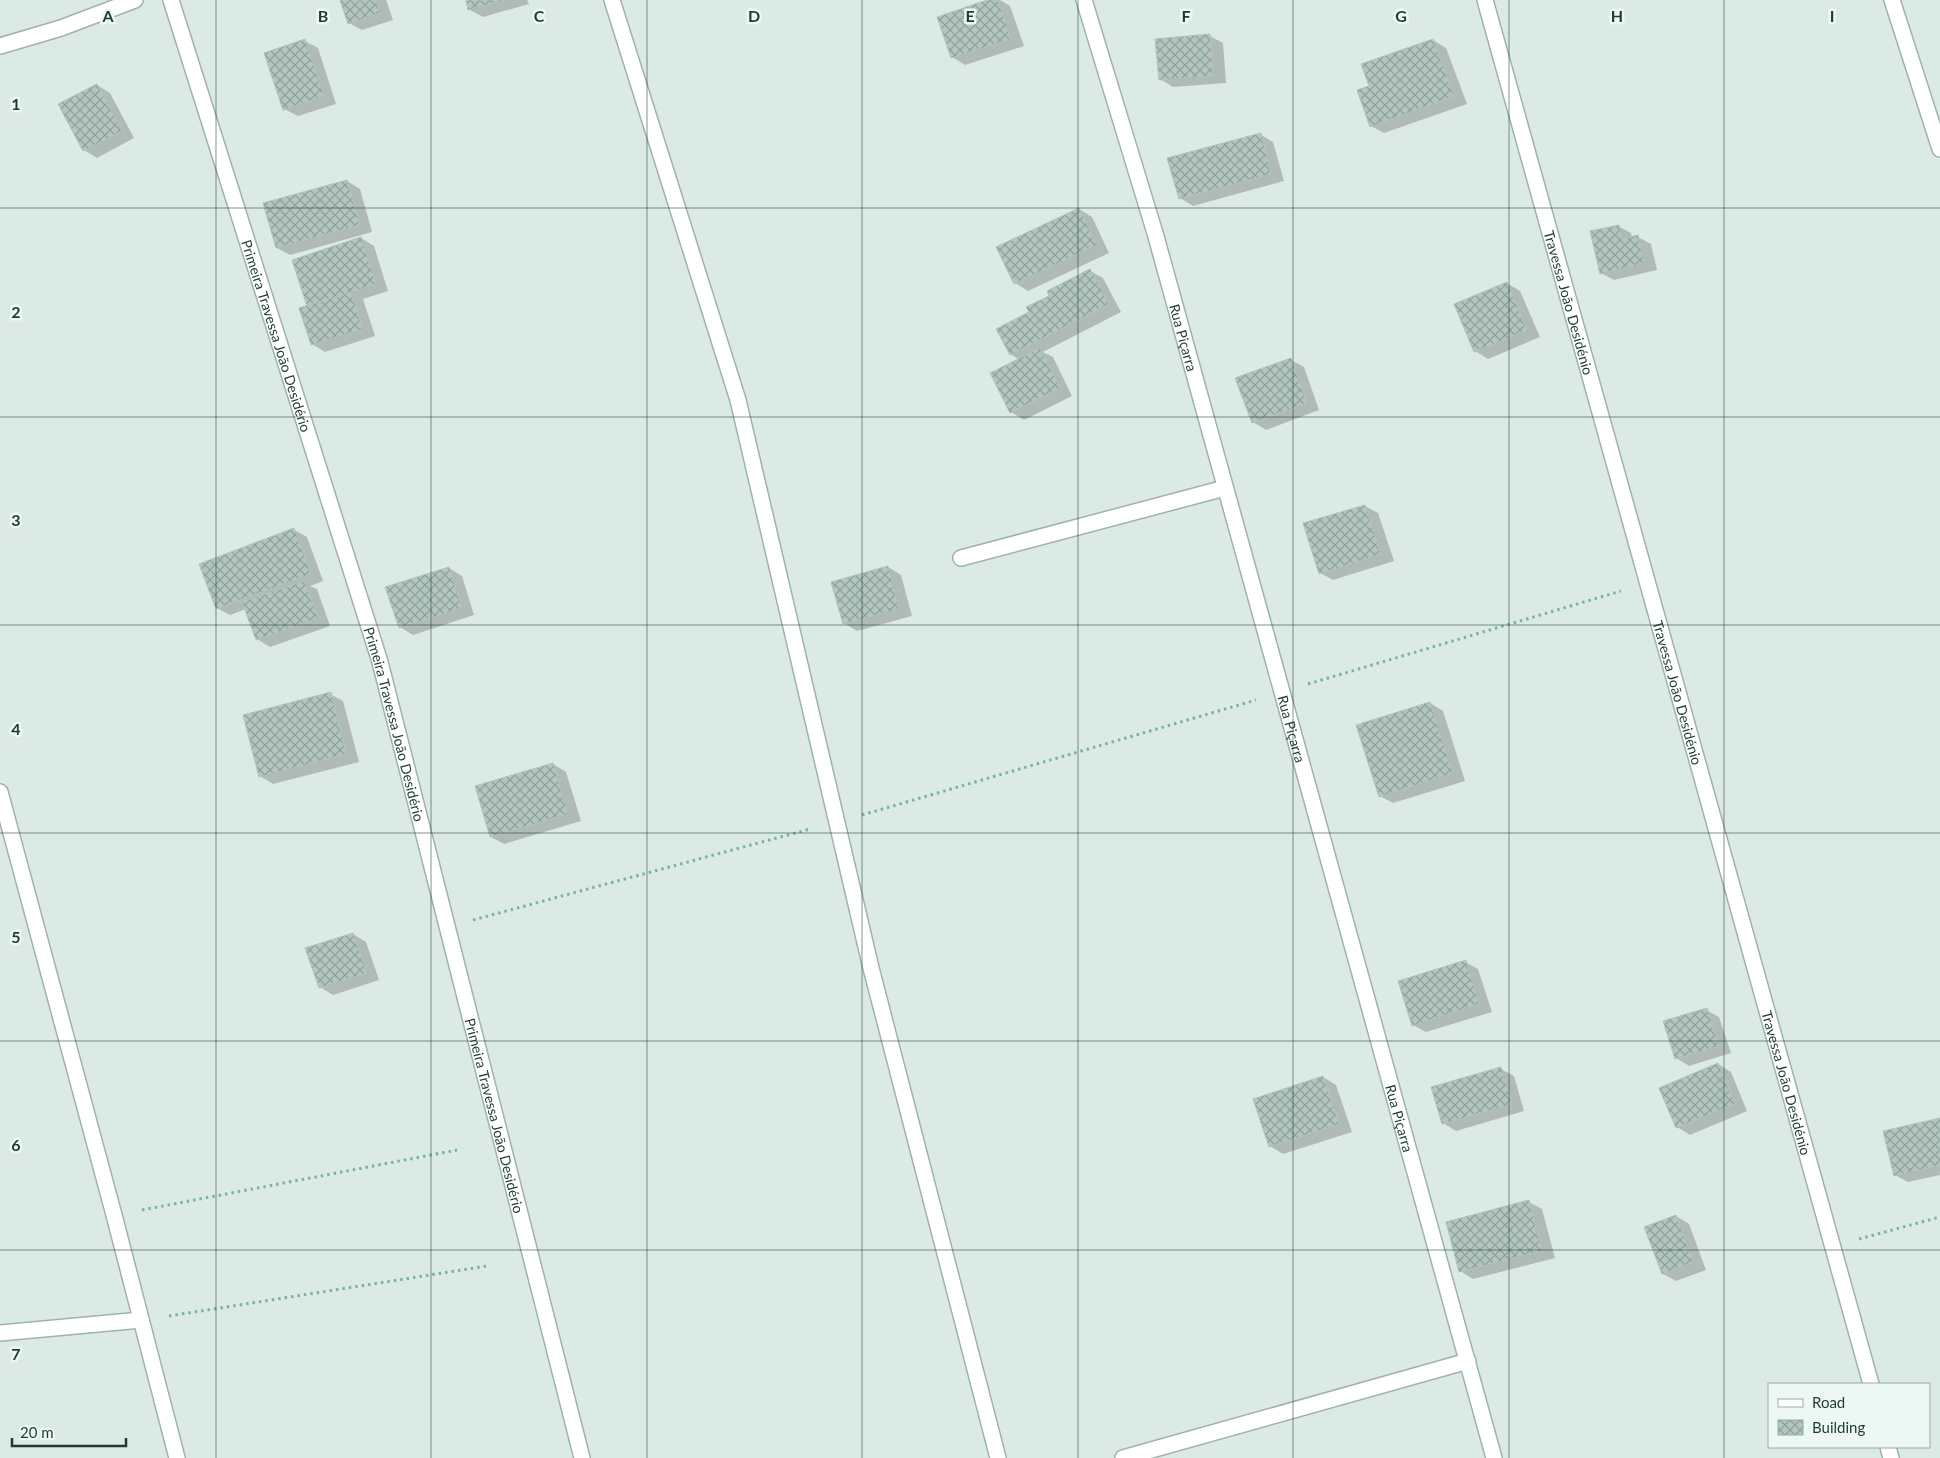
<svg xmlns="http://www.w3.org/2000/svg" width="1940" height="1458" viewBox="0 0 1940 1458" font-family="Lato,sans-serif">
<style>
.shadow{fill:#0003}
.building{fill:url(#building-cross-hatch);stroke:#aec4be}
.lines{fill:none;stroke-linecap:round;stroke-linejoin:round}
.street-casing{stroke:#9fb2ae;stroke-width:18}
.path{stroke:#79b2a6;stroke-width:3;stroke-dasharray:2.5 4;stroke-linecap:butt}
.street{stroke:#fff;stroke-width:15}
.grid{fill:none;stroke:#1d3b36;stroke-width:1;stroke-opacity:0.55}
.labels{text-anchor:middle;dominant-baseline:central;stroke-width:5;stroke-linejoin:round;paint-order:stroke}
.street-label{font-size:14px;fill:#1d3b36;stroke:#edf7f3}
.grid-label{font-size:16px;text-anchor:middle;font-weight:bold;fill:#1d3b36;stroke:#edf7f3;stroke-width:5;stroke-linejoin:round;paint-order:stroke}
</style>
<defs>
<pattern id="building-cross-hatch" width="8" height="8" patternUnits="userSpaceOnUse" patternTransform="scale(1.25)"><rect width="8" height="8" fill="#b2c5bf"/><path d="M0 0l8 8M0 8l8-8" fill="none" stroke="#90a19c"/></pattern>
</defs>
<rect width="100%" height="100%" fill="#dceae6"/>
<g class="shadow">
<polygon points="342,0 386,0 393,20 362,30 349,23"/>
<polygon points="467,0 527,0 529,4 483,17 470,10"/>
<polygon points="991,0 1000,0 1010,6 1024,46 965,65 952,57"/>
<polygon points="1210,36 1223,43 1226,83 1173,87 1160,79"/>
<polygon points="1433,40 1446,48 1467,104 1384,133 1371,126 1370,87"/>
<polygon points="305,41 318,48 336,104 298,116 284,109"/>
<polygon points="97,85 110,93 134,138 97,158 84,150"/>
<polygon points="1260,134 1273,142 1284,181 1193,206 1180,198"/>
<polygon points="347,181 360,189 372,232 290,255 277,248"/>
<polygon points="1079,209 1092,217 1109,253 1028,291 1015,283"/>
<polygon points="1618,226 1631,233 1632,238 1638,237 1651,244 1657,270 1614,280 1601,273"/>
<polygon points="361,238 374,246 388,291 363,299 375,336 325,352 312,344 308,306"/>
<polygon points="1090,271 1103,278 1121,312 1043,352 1053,357 1072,396 1024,420 1011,412 1020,360 1010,354 1031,313 1051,296"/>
<polygon points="1507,283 1520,291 1540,337 1488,359 1475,351"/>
<polygon points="1291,360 1304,367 1319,410 1266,430 1253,422"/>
<polygon points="1365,506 1378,513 1394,561 1333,580 1320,573"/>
<polygon points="294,530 307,537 323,581 310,586 317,589 330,626 270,647 257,639 246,609 230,615 217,608"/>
<polygon points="888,567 901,575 912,616 857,631 844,623"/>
<polygon points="449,568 462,576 474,615 413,635 400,627"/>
<polygon points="330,694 343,701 359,762 273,784 260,776"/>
<polygon points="1430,703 1443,711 1465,781 1393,803 1380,796"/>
<polygon points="553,764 566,772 581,821 504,844 491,837"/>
<polygon points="353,934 366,942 379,980 333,995 320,987"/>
<polygon points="1465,962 1478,969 1492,1012 1426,1032 1413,1025"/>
<polygon points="1706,1010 1719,1017 1731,1053 1689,1066 1676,1058"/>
<polygon points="1718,1064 1731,1072 1747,1111 1690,1135 1677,1127"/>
<polygon points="1501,1069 1514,1076 1524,1111 1456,1131 1443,1123"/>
<polygon points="1323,1077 1336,1085 1352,1132 1283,1154 1270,1146"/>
<polygon points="1940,1119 1940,1175 1908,1182 1895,1175"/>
<polygon points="1529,1202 1542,1209 1555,1258 1473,1279 1460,1271"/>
<polygon points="1676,1216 1689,1224 1706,1270 1676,1281 1663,1274"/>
</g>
<g class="building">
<polygon points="340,0 376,0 380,13 348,24"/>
<polygon points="466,0 506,0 468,10"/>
<polygon points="987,0 998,0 1011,39 951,58 937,17"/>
<polygon points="1210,34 1213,76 1159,80 1155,39"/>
<polygon points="305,39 324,96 283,110 264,53"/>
<polygon points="1433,39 1454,96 1370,127 1357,90 1369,86 1361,64"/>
<polygon points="97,84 122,131 83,151 58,104"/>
<polygon points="1261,133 1271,174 1179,199 1167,158"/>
<polygon points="347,180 360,225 276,248 263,203"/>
<polygon points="1079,208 1097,245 1014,284 996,247"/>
<polygon points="1619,225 1622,239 1638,235 1644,263 1600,274 1590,231"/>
<polygon points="361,237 376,284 307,306 292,260"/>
<polygon points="1090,269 1109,304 1010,355 996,329 1029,312 1026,307 1049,296 1047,291"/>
<polygon points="1507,282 1527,330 1474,352 1454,304"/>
<polygon points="351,292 363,329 311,345 299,308"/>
<polygon points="1040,348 1060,388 1010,413 990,373"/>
<polygon points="1291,358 1307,403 1252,423 1235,378"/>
<polygon points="1365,505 1381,554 1319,574 1303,523"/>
<polygon points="294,528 311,574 216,609 199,564"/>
<polygon points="888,566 899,609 843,624 831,582"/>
<polygon points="449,567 462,608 399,628 385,587"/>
<polygon points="304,581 318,618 256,640 242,602"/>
<polygon points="331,692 346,754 259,777 243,715"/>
<polygon points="1430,702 1453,773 1379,797 1356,725"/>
<polygon points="553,763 568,814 490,837 475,786"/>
<polygon points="353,933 367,973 319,988 305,948"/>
<polygon points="1466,960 1479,1004 1412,1026 1398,981"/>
<polygon points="1707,1008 1719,1046 1675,1059 1663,1021"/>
<polygon points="1718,1063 1735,1104 1676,1128 1659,1088"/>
<polygon points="1501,1067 1512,1104 1442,1124 1431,1087"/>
<polygon points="1323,1076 1339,1124 1269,1147 1253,1099"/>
<polygon points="1940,1118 1940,1165 1894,1176 1883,1131"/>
<polygon points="1529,1200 1542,1251 1459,1272 1446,1222"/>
<polygon points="1676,1215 1693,1262 1662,1274 1644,1227"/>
</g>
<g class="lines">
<defs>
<g id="street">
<path id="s1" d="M171 0 380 662 582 1458"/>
<polyline points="612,0 738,400 871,968 998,1458"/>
<path id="s2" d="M1084 0 1155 233 1494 1458"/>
<path id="s3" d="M1485 0 1871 1384"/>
<polyline points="1892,0 1940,149"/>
<polyline points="0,46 61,28 135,0"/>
<polyline points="961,558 1225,488"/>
<polyline points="0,792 114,1215 177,1458"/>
<polyline points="0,1333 141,1320"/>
<polyline points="1888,1447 1891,1458"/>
<polyline points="1123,1458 1468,1361"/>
</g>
</defs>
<use href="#street" class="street-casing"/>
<g class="path">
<polyline points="1308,684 1621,591"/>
<polyline points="862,815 1256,700"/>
<polyline points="473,920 810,829"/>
<polyline points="142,1210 457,1150"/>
<polyline points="1859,1239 1940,1217"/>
<polyline points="169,1316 487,1266"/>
</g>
<use href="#street" class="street"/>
</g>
<path class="grid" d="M216 0V1458M431 0V1458M647 0V1458M862 0V1458M1078 0V1458M1293 0V1458M1509 0V1458M1724 0V1458M0 208H1940M0 417H1940M0 625H1940M0 833H1940M0 1041H1940M0 1250H1940"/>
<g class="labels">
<g class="street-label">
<text stroke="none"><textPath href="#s3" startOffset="314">Travessa João Desidénio</textPath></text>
<text stroke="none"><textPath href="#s1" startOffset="352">Primeira Travessa João Desidério</textPath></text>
<text stroke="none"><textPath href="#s2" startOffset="352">Rua Piçarra</textPath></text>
<text stroke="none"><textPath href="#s3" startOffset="719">Travessa João Desidénio</textPath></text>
<text stroke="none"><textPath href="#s1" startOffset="758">Primeira Travessa João Desidério</textPath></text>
<text stroke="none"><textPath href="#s2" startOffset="758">Rua Piçarra</textPath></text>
<text stroke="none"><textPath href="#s3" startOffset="1124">Travessa João Desidénio</textPath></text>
<text stroke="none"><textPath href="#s1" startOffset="1162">Primeira Travessa João Desidério</textPath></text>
<text stroke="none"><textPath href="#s2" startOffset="1162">Rua Piçarra</textPath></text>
</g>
</g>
<g class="grid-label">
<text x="108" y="22">A</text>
<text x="323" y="22">B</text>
<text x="539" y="22">C</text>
<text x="754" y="22">D</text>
<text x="970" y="22">E</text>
<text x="1186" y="22">F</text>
<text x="1401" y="22">G</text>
<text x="1617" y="22">H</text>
<text x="1832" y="22">I</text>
<text x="16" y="110">1</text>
<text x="16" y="318">2</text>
<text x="16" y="526">3</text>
<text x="16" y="735">4</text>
<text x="16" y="943">5</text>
<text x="16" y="1151">6</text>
<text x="16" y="1360">7</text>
</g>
<rect x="1768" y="1383" width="162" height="65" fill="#edf7f3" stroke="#9aaca7"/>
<rect x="1778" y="1399" width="25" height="8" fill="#ffffff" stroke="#9aaca7"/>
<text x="1812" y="1408" font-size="15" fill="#1d3b36">Road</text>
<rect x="1778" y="1420" width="25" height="15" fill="url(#building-cross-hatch)" stroke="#9aaca7"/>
<text x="1812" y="1433" font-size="15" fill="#1d3b36">Building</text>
<path d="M12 1438v8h114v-8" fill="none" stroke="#1d3b36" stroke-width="2.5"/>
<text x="20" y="1438" font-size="15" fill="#1d3b36" stroke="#edf7f3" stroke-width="4" paint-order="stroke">20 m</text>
</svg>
